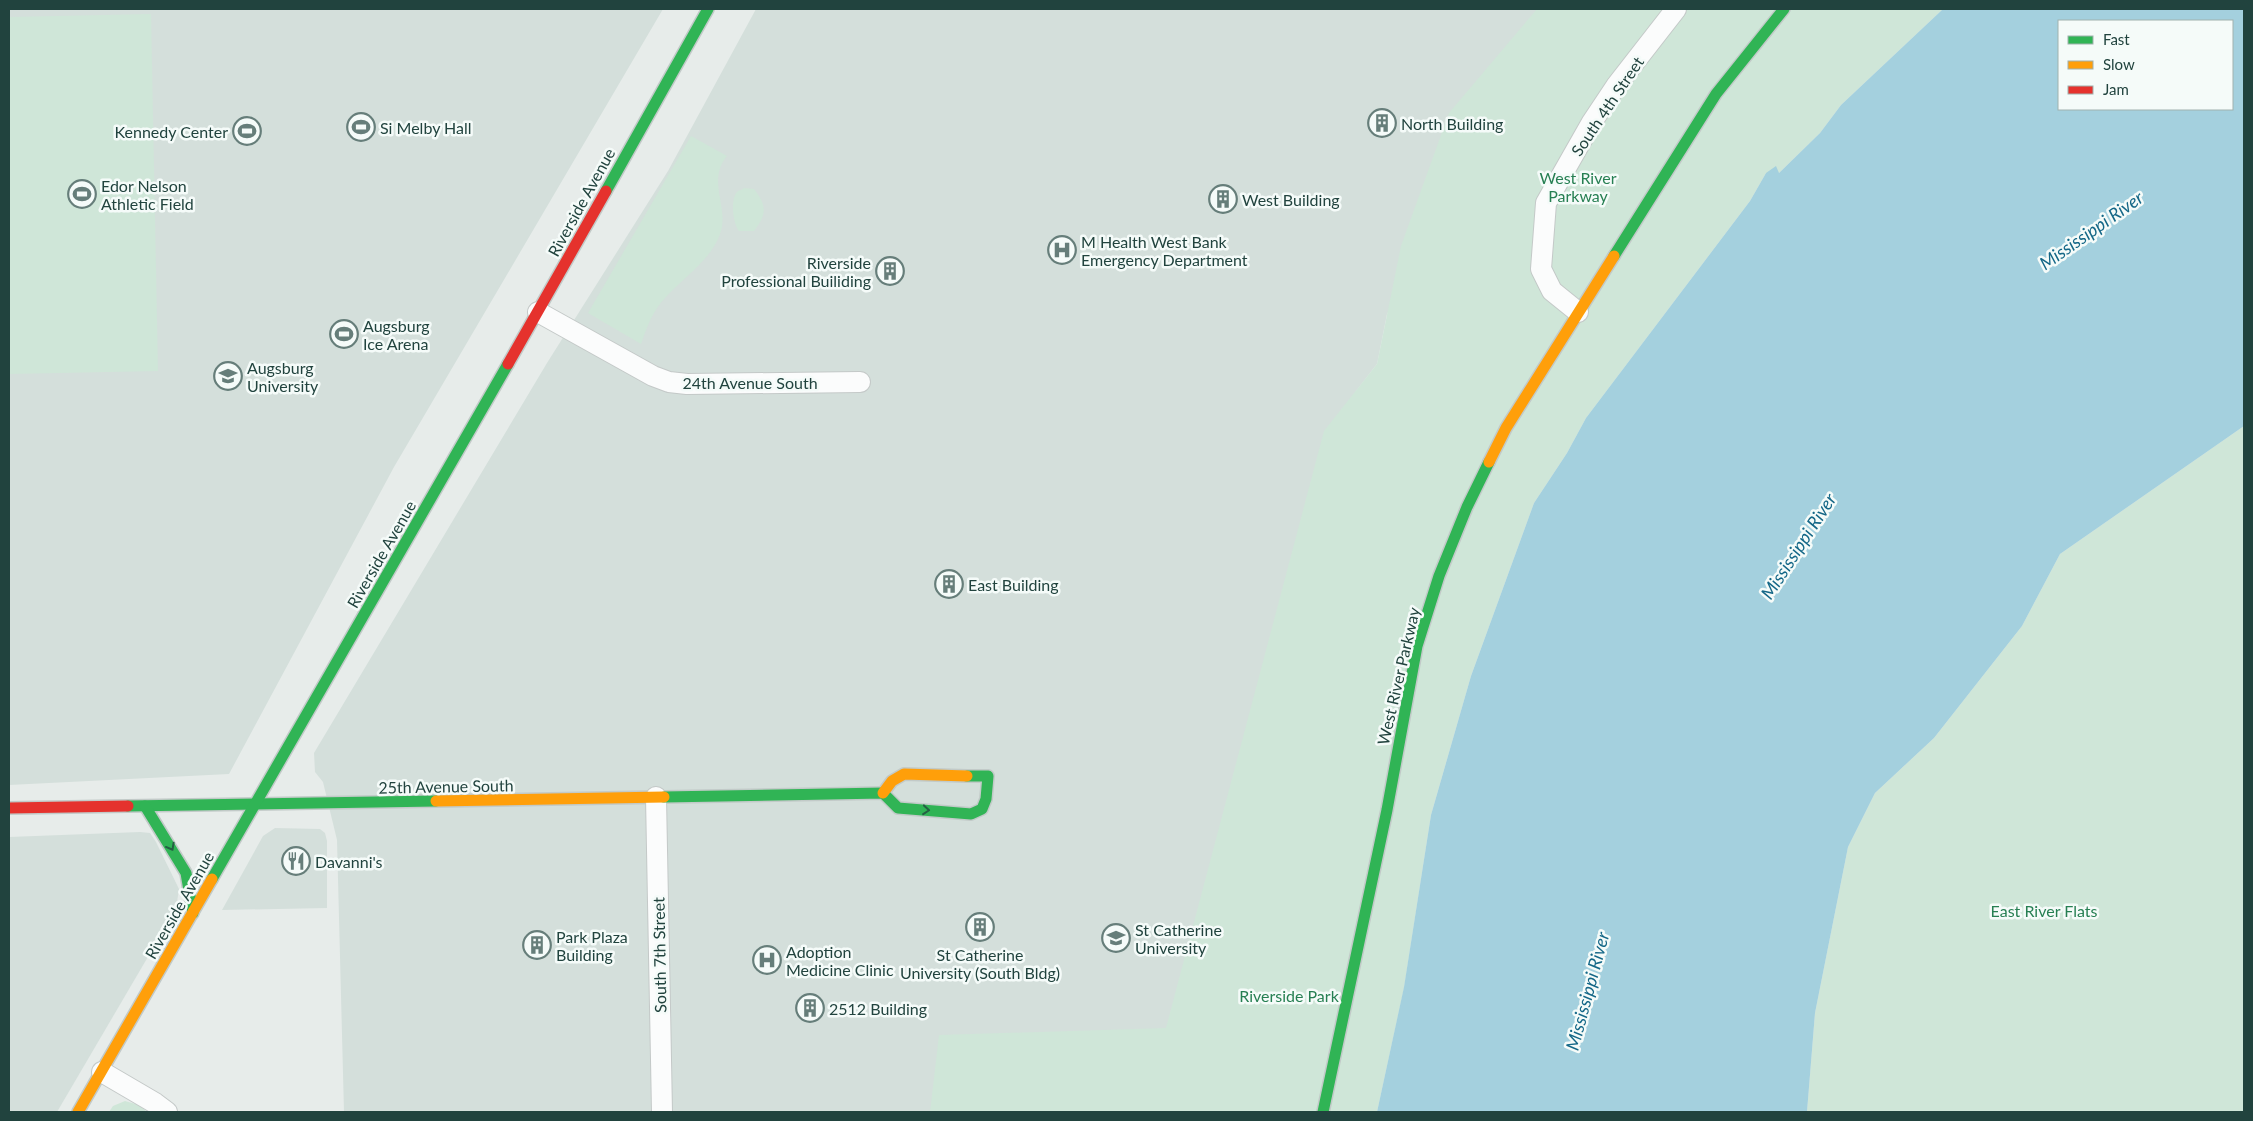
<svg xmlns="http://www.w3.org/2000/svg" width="2253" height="1121" viewBox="0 0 2253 1121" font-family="Lato,sans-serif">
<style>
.built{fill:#d4dfdb}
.green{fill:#cfe6d8}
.water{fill:#a4d0de;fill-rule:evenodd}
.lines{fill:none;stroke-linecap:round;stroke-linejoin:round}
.street-casing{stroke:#c4c9c8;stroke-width:22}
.fast-casing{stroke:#c2cac8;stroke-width:14}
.slow-casing{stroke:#c2cac8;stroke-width:14}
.jam-casing{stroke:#c2cac8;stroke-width:14}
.street{stroke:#fbfcfc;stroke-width:20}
.fast{stroke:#30b455;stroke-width:11}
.slow{stroke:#ff9f0a;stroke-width:11}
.jam{stroke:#e5322d;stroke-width:11}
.oneway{stroke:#255f44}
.labels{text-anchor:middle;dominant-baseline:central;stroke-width:5;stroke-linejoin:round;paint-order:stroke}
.street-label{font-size:16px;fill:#21433e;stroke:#f5fbf9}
.poi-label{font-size:16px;fill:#21433e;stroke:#f5fbf9;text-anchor:start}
.park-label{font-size:16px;fill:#267f52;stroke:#f5fbf9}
.water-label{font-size:18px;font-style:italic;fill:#146787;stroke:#f5fbf9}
</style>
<rect width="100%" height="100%" fill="#e7ecea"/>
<g class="built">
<polygon points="9,9 663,9 394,467 229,774 9,785"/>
<polygon points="756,9 1553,9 1387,314 1377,364 1356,391 1169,1057 938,1112 344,1112 337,840 323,782 315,772 314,753 547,363 668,171"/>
<polygon points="275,828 320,829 325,833 327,841 327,908 222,910 263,836"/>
<polygon points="140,832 150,833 156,842 179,889 176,909 57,1112 9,1112 9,837"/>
</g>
<g class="green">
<polygon points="1537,9 1943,9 1841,105 1820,133 1779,173 1766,173 1750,201 1586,418 1567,453 1534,503 1471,676 1431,815 1404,988 1377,1112 930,1112 939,1035 1166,1028 1324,431 1377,364 1401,246 1449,113"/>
<polygon points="151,14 158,371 9,374 9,17"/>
<path d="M691 136 727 156C706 181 730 208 720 234 711 260 684 277 666 297 653 310 647 327 641 344L588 313Z"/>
<path d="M744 188 754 189C767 206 767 214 754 231H739C733 224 730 200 737 192 739 190 742 190 744 188Z"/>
<polygon points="2244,426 2244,1112 1807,1112 1815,1013 1848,847 1875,793 1934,738 2022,626 2060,554"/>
<polygon points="125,1101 139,1105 147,1112 109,1112 113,1106"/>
</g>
<path class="water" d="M1943 9H2244V426L2060 554 2022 626 1934 738 1875 793 1848 847 1815 1013 1807 1112H1377L1404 987 1431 815 1471 676 1534 503 1567 453 1586 418 1750 201 1766 173 1776 166 1779 173 1820 133 1841 105ZM2059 21H2232V109H2059Z"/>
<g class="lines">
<defs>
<g id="street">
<polyline points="538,312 653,376 669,382 687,384 860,382"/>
<polyline points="1578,312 1552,291 1541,269 1546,203 1592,122 1616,86 1676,9"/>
<polyline points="656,797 662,1112"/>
<polyline points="102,1072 155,1103 167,1112"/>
</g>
<g id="fast">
<polyline points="606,191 708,9"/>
<polyline points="1614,256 1716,94 1784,9"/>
<polyline points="664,797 883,793 898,808 971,814 982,809 986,799 988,776 967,776"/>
<polyline points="128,806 436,801"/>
<polyline points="145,806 186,873 193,913"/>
<polyline points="212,879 508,364"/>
<polyline points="1323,1112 1387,810 1417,646 1439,576 1467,507 1489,462"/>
</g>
<g id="slow">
<polyline points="1489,462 1506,428 1614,256"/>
<polyline points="883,793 892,781 904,774 967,776"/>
<polyline points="436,801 664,797"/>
<polyline points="78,1112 212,879"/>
</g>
<g id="jam">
<polyline points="508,364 606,191"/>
<polyline points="9,808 128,806"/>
</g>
</defs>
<use href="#street" class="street-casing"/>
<use href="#fast" class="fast-casing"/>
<use href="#slow" class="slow-casing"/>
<use href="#jam" class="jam-casing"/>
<use href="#street" class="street"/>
<use href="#fast" class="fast"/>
<use href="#slow" class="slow"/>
<use href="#jam" class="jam"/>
</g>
<defs><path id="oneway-chevron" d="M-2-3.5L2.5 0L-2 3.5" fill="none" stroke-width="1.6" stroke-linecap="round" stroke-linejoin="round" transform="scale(1.25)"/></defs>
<g class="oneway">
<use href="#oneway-chevron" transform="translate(926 810) rotate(5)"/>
<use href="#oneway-chevron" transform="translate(171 847) rotate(61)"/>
</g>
<defs>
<symbol id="building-ring" viewBox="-11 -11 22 22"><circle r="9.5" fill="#f5fbf9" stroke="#667e7a" stroke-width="1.5"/><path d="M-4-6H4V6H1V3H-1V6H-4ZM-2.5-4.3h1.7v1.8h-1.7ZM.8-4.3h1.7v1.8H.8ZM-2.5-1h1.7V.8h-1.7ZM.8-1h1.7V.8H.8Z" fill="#667e7a"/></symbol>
<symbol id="stadium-ring" viewBox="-11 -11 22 22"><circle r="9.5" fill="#f5fbf9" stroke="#667e7a" stroke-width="1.5"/><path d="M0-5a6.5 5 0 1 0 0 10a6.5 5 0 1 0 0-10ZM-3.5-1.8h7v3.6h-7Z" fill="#667e7a"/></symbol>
<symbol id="hospital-ring" viewBox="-11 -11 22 22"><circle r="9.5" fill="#f5fbf9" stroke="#667e7a" stroke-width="1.5"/><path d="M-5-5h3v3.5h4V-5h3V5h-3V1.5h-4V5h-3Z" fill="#667e7a"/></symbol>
<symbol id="university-ring" viewBox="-11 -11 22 22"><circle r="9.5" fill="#f5fbf9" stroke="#667e7a" stroke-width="1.5"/><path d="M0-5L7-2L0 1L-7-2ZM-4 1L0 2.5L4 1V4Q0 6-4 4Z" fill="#667e7a"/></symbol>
<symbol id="restaurant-ring" viewBox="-11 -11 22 22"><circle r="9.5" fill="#f5fbf9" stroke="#667e7a" stroke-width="1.5"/><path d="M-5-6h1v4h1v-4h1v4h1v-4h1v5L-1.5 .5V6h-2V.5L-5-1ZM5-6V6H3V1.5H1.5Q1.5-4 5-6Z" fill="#667e7a"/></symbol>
</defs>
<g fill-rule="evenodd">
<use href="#building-ring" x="1366" y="107" width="32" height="32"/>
<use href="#stadium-ring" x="345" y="111" width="32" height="32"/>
<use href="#stadium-ring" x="231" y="115" width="32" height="32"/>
<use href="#stadium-ring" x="66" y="178" width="32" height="32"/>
<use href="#building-ring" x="1207" y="183" width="32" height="32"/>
<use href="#hospital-ring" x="1046" y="234" width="32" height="32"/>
<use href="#building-ring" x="874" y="255" width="32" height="32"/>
<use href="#stadium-ring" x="328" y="318" width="32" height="32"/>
<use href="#university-ring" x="212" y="360" width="32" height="32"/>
<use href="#building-ring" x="933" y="568" width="32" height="32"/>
<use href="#restaurant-ring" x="280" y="845" width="32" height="32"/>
<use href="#building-ring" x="964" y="911" width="32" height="32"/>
<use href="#university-ring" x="1100" y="922" width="32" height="32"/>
<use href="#building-ring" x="521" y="929" width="32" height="32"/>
<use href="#hospital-ring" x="751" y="944" width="32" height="32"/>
<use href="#building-ring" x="794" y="992" width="32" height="32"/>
</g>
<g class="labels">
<g class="street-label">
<text transform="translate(1607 106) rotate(-56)">South 4th Street</text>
<text transform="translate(581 202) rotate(-61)">Riverside Avenue</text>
<text x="750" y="382">24th Avenue South</text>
<text transform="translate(381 554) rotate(-60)">Riverside Avenue</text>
<text transform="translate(1398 676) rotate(-77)">West River Parkway</text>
<text transform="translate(446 786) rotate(-1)">25th Avenue South</text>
<text transform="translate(179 905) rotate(-60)">Riverside Avenue</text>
<text transform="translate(659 955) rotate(-91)">South 7th Street</text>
</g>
<g class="poi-label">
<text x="1401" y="123">North Building</text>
<text x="380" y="127">Si Melby Hall</text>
<text x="228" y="131" text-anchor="end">Kennedy Center</text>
<text x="101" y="185">Edor Nelson<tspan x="101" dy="18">Athletic Field</tspan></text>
<text x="1242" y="199">West Building</text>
<text x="1081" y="241">M Health West Bank<tspan x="1081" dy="18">Emergency Department</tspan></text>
<text x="871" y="262" text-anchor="end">Riverside<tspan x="871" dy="18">Professional Builiding</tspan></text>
<text x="363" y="325">Augsburg<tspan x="363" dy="18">Ice Arena</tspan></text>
<text x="247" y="367">Augsburg<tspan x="247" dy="18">University</tspan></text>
<text x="968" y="584">East Building</text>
<text x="315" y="861">Davanni's</text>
<text x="1135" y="929">St Catherine<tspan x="1135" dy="18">University</tspan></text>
<text x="556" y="936">Park Plaza<tspan x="556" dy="18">Building</tspan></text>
<text x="786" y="951">Adoption<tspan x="786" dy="18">Medicine Clinic</tspan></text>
<text x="980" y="954" text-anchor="middle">St Catherine<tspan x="980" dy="18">University (South Bldg)</tspan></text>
<text x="829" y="1008">2512 Building</text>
</g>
<g class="park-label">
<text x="1578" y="177">West River<tspan x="1578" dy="18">Parkway</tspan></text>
<text x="2044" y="910">East River Flats</text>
<text x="1289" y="995">Riverside Park</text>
</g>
<g class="water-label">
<text transform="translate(2091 230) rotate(-35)">Mississippi River</text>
<text transform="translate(1798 546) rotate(-57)">Mississippi River</text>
<text transform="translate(1587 991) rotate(-75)">Mississippi River</text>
</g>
</g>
<rect width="2253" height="1121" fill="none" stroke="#21433e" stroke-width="20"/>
<rect x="2058" y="20" width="175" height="90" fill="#f5fbf9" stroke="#a0b1ae"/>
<rect x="2068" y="36" width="25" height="8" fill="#30b455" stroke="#a0b1ae"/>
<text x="2103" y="45" font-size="15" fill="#21433e">Fast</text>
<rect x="2068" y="61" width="25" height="8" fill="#ff9f0a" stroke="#a0b1ae"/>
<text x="2103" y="70" font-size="15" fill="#21433e">Slow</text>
<rect x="2068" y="86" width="25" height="8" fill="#e5322d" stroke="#a0b1ae"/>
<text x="2103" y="95" font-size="15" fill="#21433e">Jam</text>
</svg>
